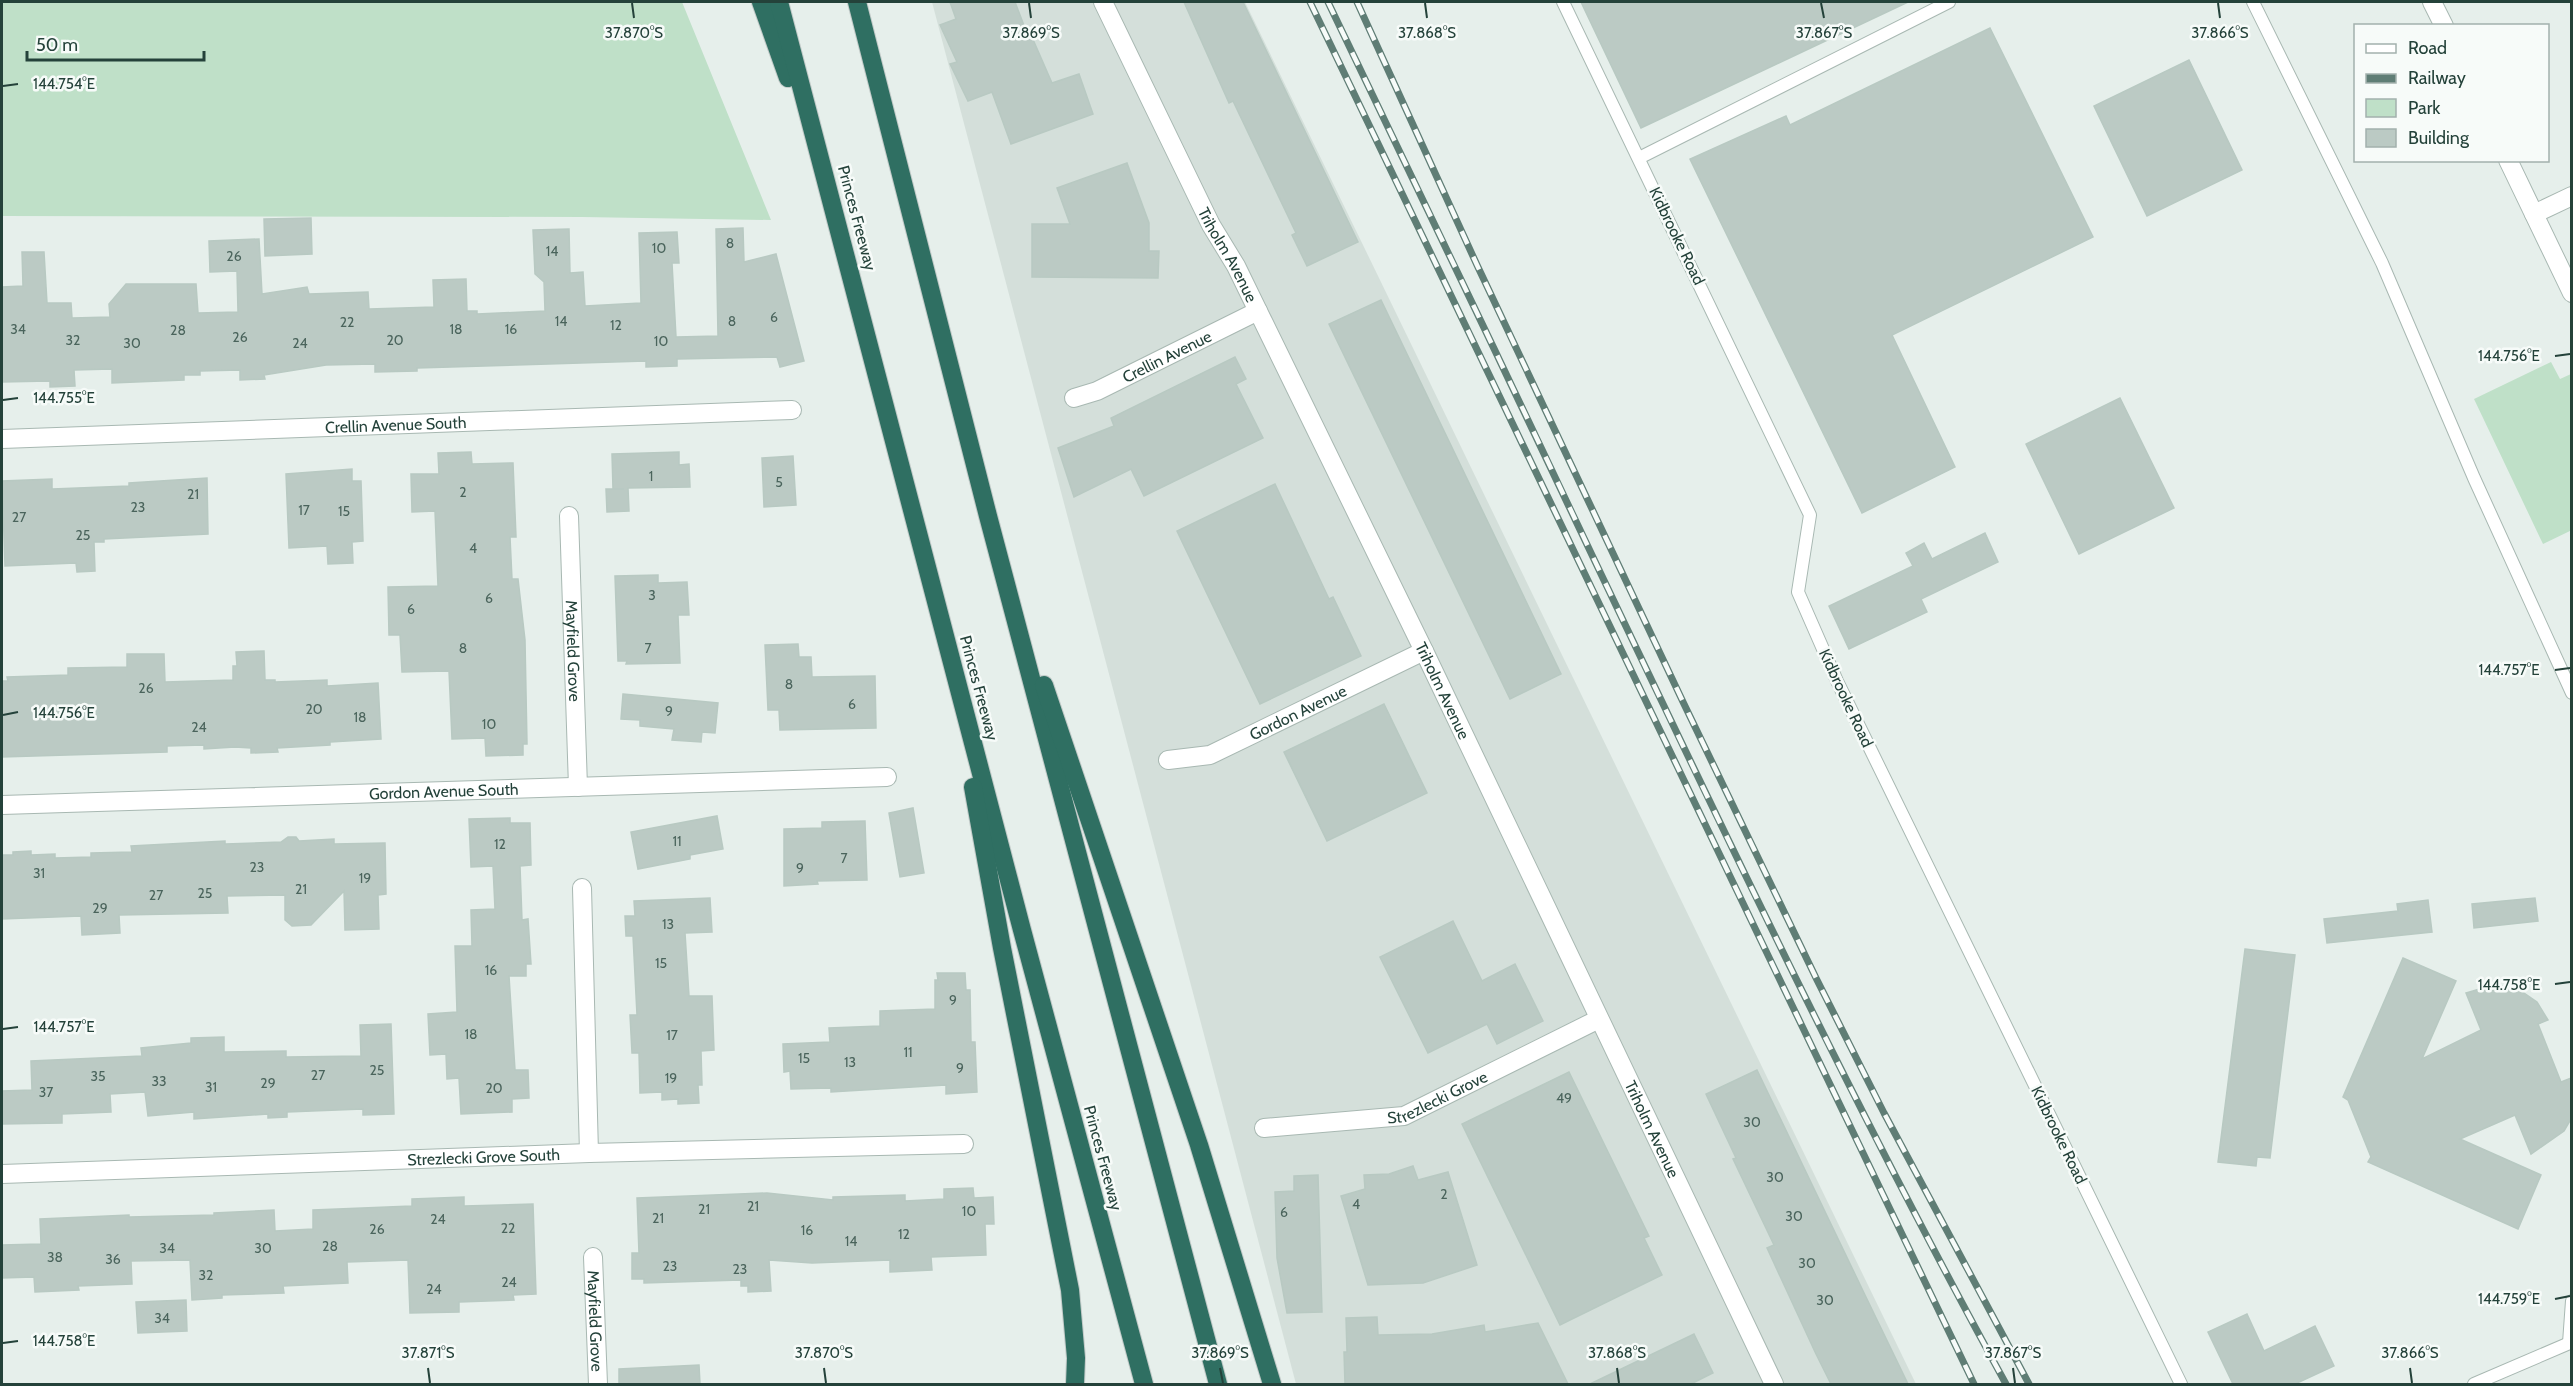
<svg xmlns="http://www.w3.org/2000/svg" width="2573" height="1386" viewBox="0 0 2573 1386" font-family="Cabin,sans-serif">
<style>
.built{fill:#d4dfda}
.green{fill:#bfe0c8}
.building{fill:#bbcac4;stroke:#b8c9c2;stroke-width:1.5}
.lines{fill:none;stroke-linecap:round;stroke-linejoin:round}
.service-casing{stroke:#a8b8b2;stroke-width:14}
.minor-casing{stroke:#a8b8b2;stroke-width:20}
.motorway-casing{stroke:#c2cac8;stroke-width:20}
.service{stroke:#fff;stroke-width:12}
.minor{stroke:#fff;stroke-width:18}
.motorway{stroke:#2f6f62;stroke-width:18}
.rail-casing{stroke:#5f7d75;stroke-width:7}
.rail{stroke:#f7fbf9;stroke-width:4.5;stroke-dasharray:14;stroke-linecap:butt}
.ticks{fill:none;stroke:#24423a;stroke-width:2}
.labels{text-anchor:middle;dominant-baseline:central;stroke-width:5;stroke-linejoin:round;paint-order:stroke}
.number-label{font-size:14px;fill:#4a645c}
.street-label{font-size:16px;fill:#24423a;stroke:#f7fbf9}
.ticks-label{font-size:15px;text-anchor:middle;fill:#24423a;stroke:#f7fbf9;stroke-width:5;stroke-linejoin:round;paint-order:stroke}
</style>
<rect width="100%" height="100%" fill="#e6efeb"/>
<polygon class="built" points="932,2 1245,2 1916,1384 1296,1384"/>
<g class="green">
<polygon points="2,2 682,2 771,220 582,217 2,216"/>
<polygon points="2551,362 2560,379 2571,374 2572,530 2543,544 2474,399"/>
</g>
<g class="building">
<polygon points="950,2 1015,2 1028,36 1031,35 1052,83 1079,74 1093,114 1011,144 992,92 968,101 950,64 957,62 940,25 956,19"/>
<polygon points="1184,2 1243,2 1358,242 1307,266 1292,235 1296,233 1233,101 1229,103"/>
<polygon points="1581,2 1908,2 1641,128"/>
<polygon points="1990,28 2093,237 1892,335 1955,467 1862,513 1690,159 1786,116 1790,125"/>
<polygon points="2189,60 2242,170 2147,216 2094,106"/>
<polygon points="1127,163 1149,223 1149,251 1159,251 1158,278 1032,277 1032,224 1070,224 1057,188"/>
<polygon points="311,218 312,254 265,256 264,219"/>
<polygon points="743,228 744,262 776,254 804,361 780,367 777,357 677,359 677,366 646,367 646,361 417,368 417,371 375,372 375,364 326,365 264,375 265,379 240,380 240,370 200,371 200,375 184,375 184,380 112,383 112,369 74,370 75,386 50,387 50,381 2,382 2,287 23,286 22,252 44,252 47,303 71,303 72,318 110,317 109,304 126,284 196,284 198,313 238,312 237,271 210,272 209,241 259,239 262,294 307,287 309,294 368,292 369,309 434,307 433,280 466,279 467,311 477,311 477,314 545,311 544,282 535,274 533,230 569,229 570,273 583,272 585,306 641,303 639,233 677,232 679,263 672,263 676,337 718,336 716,229"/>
<polygon points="1381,300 1561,674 1510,699 1329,324"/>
<polygon points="1235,357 1246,379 1236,384 1263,438 1144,496 1131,469 1074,497 1058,448 1114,426 1111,418"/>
<polygon points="2120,398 2174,508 2079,554 2026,444"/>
<polygon points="471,452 472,464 513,463 516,537 510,537 512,579 518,579 525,640 527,744 523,744 523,755 486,756 485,738 452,739 449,671 402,672 400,635 389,635 388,587 438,586 435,511 412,512 411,474 439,474 438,453"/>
<polygon points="679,452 679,465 689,464 690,487 628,488 629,511 607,512 606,489 624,489 613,489 612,454"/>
<polygon points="793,456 796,505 764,507 762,458"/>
<polygon points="352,469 352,481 361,481 363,541 352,542 353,563 328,564 327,546 289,548 286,474"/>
<polygon points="207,478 208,534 104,539 104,542 94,542 95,571 77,572 76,563 5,566 2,481 52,479 52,489 129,486 129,483"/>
<polygon points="1275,484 1329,599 1333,597 1361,656 1260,704 1177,531"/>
<polygon points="1985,533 1998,562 1921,599 1927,612 1849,649 1829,606 1913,566 1906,553 1924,543 1932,559"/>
<polygon points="658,575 658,583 687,582 689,615 678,615 680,663 626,664 627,661 618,661 615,576"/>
<polygon points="798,644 799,657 811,657 812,677 875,676 876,728 780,730 779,710 768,710 765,645"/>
<polygon points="264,651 265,680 275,680 275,682 327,680 327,686 378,683 381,739 330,742 330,745 277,748 278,752 251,753 251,748 235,747 204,749 204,745 167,746 167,752 2,757 2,681 8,681 7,677 68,675 68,668 127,667 127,654 164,654 165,682 233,680 233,666 237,666 236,652"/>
<polygon points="623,694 718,703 715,733 702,732 701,742 672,740 674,729 640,726 640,720 621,719"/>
<polygon points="1384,704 1427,793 1327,841 1284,752"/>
<polygon points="913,808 924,873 900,877 889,813"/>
<polygon points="717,816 723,849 690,855 690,859 638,869 631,832"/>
<polygon points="510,818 510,823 530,823 531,865 520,866 522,920 528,919 531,964 526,964 526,976 509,976 515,1070 528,1070 529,1098 512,1099 512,1112 461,1114 459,1078 447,1079 446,1054 430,1055 428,1014 457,1012 455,946 472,946 471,910 495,909 493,866 471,867 469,819"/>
<polygon points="865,821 867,880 817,881 818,884 784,886 784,829 822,828 822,822"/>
<polygon points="288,837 296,837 299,841 334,839 334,844 385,843 386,894 378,895 379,929 345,930 344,891 311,925 292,926 285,920 285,895 227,896 228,913 119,915 120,933 82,935 81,916 2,919 2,855 13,855 13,852 31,851 31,855 55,854 55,858 91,857 91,853 132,852 131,846 225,841 225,844 281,842"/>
<polygon points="710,898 712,932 685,933 689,996 712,996 714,1050 701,1051 702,1085 698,1085 699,1103 678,1104 678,1099 662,1100 662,1092 640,1093 639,1053 632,1053 630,1015 637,1015 633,936 626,936 625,916 635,916 634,901"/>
<polygon points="2535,898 2538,921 2474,928 2472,904"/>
<polygon points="2428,900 2432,932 2327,943 2324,919 2398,911 2397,904"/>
<polygon points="1453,921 1482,981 1515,964 1543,1021 1497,1044 1487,1024 1428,1053 1380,957"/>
<polygon points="2245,949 2295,955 2270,1158 2257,1157 2256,1166 2218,1162"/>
<polygon points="2403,958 2456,981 2422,1059 2481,1030 2466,993 2493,985 2518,989 2537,1002 2548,1020 2538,1024 2561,1082 2571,1078 2571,1119 2564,1131 2531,1154 2515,1115 2460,1139 2541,1175 2518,1229 2368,1162 2371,1157 2348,1100 2343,1097"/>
<polygon points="937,973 965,973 966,990 970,990 971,1042 975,1042 977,1092 946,1094 946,1085 831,1092 831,1088 791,1089 790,1071 784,1072 783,1044 830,1042 829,1028 880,1026 880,1011 935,1009 935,980 938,980"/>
<polygon points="391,1024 394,1114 363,1115 363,1109 287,1112 287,1117 268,1118 268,1114 194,1119 194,1112 148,1116 145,1092 110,1094 111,1112 62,1114 62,1123 2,1124 2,1091 32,1090 31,1061 142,1056 141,1048 191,1043 191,1038 224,1037 224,1052 286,1051 286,1057 361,1056 360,1025"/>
<polygon points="1757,1070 1865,1295 1908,1384 1831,1384 1816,1354 1767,1248 1774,1245 1733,1159 1736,1158 1706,1094"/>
<polygon points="1569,1072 1649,1236 1644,1238 1662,1275 1560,1325 1462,1124"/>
<polygon points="1413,1166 1418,1180 1448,1172 1477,1265 1423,1283 1368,1285 1341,1196 1365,1189 1364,1175 1389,1174"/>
<polygon points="1318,1175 1322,1312 1287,1313 1277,1258 1275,1192 1294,1191 1294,1176"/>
<polygon points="973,1188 974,1198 993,1197 994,1224 985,1224 986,1255 931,1257 932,1270 890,1272 890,1260 812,1263 769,1260 771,1291 748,1292 748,1286 741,1286 741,1280 644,1283 644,1279 632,1279 632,1253 639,1253 637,1198 767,1193 833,1200 833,1197 905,1195 905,1201 944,1199 944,1189"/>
<polygon points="464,1197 464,1206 533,1204 536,1294 513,1295 514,1300 459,1302 459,1312 410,1313 408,1260 347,1262 348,1283 283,1286 284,1293 222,1295 222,1298 192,1300 190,1260 131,1261 132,1284 78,1286 79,1290 35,1292 34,1277 2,1278 2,1245 41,1244 40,1219 129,1215 129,1217 214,1215 214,1213 274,1210 275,1231 313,1229 313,1210 412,1206 412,1199"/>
<polygon points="186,1300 187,1331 138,1333 136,1302"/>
<polygon points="2247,1314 2264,1351 2315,1326 2334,1366 2295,1384 2233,1384 2208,1332"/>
<polygon points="1377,1317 1378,1335 1432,1334 1484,1325 1485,1332 1538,1323 1568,1384 1345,1384 1344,1352 1347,1352 1346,1318"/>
<polygon points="1694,1334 1713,1373 1691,1384 1590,1384"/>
<polygon points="699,1365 700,1384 619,1384 619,1369"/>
</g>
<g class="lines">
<defs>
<g id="service">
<polyline points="1563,2 1810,515 1798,592 1837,681 2181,1384"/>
<polyline points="2253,2 2382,263 2474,478 2572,693"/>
<polyline points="1639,158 1949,2"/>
<polyline points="2569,1343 2572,1301"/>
<polyline points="2474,1384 2572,1342"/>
</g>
<g id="minor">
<path id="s1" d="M1103 2 1211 225 1236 266 1424 651 1774 1384"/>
<polyline points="2432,2 2444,26"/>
<polyline points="2508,160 2572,293"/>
<polyline points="2534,214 2572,196"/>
<path id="s2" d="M1074 398 1097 391 1258 311"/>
<path id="s3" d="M2 439 792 410"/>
<path id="s4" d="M569 516 578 787"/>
<path id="s5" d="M1168 760 1210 755 1424 651"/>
<path id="s6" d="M2 805 887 777"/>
<polyline points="582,888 589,1153"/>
<path id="s7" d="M1264 1128 1404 1116 1599 1019"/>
<path id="s8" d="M2 1174 589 1153 964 1144"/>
<path id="s9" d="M593 1257 598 1384"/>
</g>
<g id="motorway">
<polyline points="761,2 788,78"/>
<polyline points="779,2 1022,930 1144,1384"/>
<polyline points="857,2 988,516 1218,1384"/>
<polyline points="1044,685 1199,1145 1272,1384"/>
<polyline points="973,787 1002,948 1070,1290 1076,1358 1075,1384"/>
</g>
</defs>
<use href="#service" class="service-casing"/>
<use href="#minor" class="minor-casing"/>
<use href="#motorway" class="motorway-casing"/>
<use href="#service" class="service"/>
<use href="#minor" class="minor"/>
<use href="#motorway" class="motorway"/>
<defs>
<g id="rail">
<polyline points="1310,2 1974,1384"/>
<path d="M1328 2C1419 192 1511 383 1601 574 1731 847 1861 1120 2006 1384"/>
<polyline points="1357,2 1477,265 1684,704 1817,980 1884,1113 2029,1384"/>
</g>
</defs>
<use href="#rail" class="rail-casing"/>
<use href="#rail" class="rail"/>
</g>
<path class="ticks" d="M632 3 634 18M1029 3 1031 18M1425 3 1427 18M1821 3 1824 18M2218 3 2220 18M3 86 18 84M2555 356 2570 354M3 400 18 398M2555 670 2570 668M3 715 18 712M2555 984 2570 982M3 1029 18 1027M2555 1299 2570 1296M3 1343 18 1341M428 1368 430 1383M824 1368 826 1383M1220 1368 1223 1383M1617 1368 1619 1383M2013 1368 2015 1383M2410 1368 2412 1383"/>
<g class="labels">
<g class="number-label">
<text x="730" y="243">8</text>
<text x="659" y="248">10</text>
<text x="552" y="251">14</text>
<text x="234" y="256">26</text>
<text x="774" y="317">6</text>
<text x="561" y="321">14</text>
<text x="732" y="321">8</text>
<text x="347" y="322">22</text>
<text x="616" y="325">12</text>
<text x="18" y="329">34</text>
<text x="456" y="329">18</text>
<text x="511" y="329">16</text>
<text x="178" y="330">28</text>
<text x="240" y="337">26</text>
<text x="73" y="340">32</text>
<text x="395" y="340">20</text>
<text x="661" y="341">10</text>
<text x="132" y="343">30</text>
<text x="300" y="343">24</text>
<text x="651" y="476">1</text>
<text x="779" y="482">5</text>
<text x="463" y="492">2</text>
<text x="193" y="494">21</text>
<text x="138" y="507">23</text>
<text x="304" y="510">17</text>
<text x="344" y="511">15</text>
<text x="19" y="517">27</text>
<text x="83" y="535">25</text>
<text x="473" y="548">4</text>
<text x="652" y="595">3</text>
<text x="489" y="598">6</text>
<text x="411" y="609">6</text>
<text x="463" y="648">8</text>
<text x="648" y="648">7</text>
<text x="789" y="684">8</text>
<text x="146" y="688">26</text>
<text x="852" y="704">6</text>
<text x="314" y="709">20</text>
<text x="669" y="711">9</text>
<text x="360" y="717">18</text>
<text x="489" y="724">10</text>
<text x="199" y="727">24</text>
<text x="677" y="841">11</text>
<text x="500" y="844">12</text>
<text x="844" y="858">7</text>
<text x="257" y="867">23</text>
<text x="800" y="868">9</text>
<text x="39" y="873">31</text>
<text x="365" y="878">19</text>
<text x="301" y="889">21</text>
<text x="205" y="893">25</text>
<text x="156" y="895">27</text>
<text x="100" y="908">29</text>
<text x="668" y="924">13</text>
<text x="661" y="963">15</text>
<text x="491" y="970">16</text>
<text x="953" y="1000">9</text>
<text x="471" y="1034">18</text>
<text x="672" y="1035">17</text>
<text x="908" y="1052">11</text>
<text x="804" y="1058">15</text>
<text x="850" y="1062">13</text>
<text x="960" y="1068">9</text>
<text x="377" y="1070">25</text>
<text x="318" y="1075">27</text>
<text x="98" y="1076">35</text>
<text x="671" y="1078">19</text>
<text x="159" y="1081">33</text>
<text x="268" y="1083">29</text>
<text x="211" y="1087">31</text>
<text x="494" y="1088">20</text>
<text x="46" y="1092">37</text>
<text x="1564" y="1098">49</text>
<text x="1752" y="1122">30</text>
<text x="1775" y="1177">30</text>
<text x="1444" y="1194">2</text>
<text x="1356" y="1204">4</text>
<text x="753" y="1206">21</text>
<text x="704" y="1209">21</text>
<text x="969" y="1211">10</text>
<text x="1284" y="1212">6</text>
<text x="1794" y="1216">30</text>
<text x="658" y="1218">21</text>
<text x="438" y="1219">24</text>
<text x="508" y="1228">22</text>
<text x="377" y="1229">26</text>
<text x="807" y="1230">16</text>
<text x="904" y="1234">12</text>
<text x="851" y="1241">14</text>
<text x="330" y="1246">28</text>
<text x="167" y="1248">34</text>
<text x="263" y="1248">30</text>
<text x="55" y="1257">38</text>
<text x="113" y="1259">36</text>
<text x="1807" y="1263">30</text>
<text x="670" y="1266">23</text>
<text x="740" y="1269">23</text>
<text x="206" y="1275">32</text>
<text x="509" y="1282">24</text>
<text x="434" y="1289">24</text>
<text x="1825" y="1300">30</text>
<text x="162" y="1318">34</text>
</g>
<g class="street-label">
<text transform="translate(857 218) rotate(75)">Princes Freeway</text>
<text transform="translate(1677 236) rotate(64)">Kidbrooke Road</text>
<text stroke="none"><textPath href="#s1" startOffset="282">Triholm Avenue</textPath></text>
<text stroke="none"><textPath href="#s2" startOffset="102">Crellin Avenue</textPath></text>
<text stroke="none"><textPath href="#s3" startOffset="394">Crellin Avenue South</textPath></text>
<text stroke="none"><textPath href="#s4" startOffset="135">Mayfield Grove</textPath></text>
<text transform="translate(979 688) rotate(75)">Princes Freeway</text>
<text stroke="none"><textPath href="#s1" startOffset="768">Triholm Avenue</textPath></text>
<text transform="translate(1846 698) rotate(65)">Kidbrooke Road</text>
<text stroke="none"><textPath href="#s5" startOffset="140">Gordon Avenue</textPath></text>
<text stroke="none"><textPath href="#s6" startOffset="442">Gordon Avenue South</textPath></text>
<text stroke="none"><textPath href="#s7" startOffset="178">Strezlecki Grove</textPath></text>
<text stroke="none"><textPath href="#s1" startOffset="1254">Triholm Avenue</textPath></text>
<text transform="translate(2059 1135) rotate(64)">Kidbrooke Road</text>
<text stroke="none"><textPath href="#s8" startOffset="482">Strezlecki Grove South</textPath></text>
<text transform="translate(1103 1158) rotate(75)">Princes Freeway</text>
<text stroke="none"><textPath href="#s9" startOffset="64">Mayfield Grove</textPath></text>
</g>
</g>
<g class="ticks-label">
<text x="634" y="38">37.870°S</text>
<text x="1031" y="38">37.869°S</text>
<text x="1427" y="38">37.868°S</text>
<text x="1824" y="38">37.867°S</text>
<text x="2220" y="38">37.866°S</text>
<text x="64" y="89">144.754°E</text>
<text x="2509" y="361">144.756°E</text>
<text x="64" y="403">144.755°E</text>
<text x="2509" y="675">144.757°E</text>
<text x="64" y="718">144.756°E</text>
<text x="2509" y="990">144.758°E</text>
<text x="64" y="1032">144.757°E</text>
<text x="2509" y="1304">144.759°E</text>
<text x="64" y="1346">144.758°E</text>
<text x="428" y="1358">37.871°S</text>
<text x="824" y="1358">37.870°S</text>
<text x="1220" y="1358">37.869°S</text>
<text x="1617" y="1358">37.868°S</text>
<text x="2013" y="1358">37.867°S</text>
<text x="2410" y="1358">37.866°S</text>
</g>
<rect width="2573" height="1386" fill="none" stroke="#24423a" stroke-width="6"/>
<rect x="2354" y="24" width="195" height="138" fill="#f7fbf9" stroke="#a3b1ad" stroke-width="1.5"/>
<rect x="2366" y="44" width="30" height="9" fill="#ffffff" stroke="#a3b1ad" stroke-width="1.5"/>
<text x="2408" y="54" font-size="18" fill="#24423a">Road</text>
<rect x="2366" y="74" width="30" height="9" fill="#5f7d75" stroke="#a3b1ad" stroke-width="1.5"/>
<text x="2408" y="84" font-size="18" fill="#24423a">Railway</text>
<rect x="2366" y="99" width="30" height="18" fill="#bfe0c8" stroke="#a3b1ad" stroke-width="1.5"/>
<text x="2408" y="114" font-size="18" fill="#24423a">Park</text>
<rect x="2366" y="129" width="30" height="18" fill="#bbcac4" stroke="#a3b1ad" stroke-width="1.5"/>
<text x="2408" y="144" font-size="18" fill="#24423a">Building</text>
<path d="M27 51v9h177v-9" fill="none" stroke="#24423a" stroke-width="3"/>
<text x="36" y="51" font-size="18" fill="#24423a" stroke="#f7fbf9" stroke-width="4.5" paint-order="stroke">50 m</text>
</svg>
